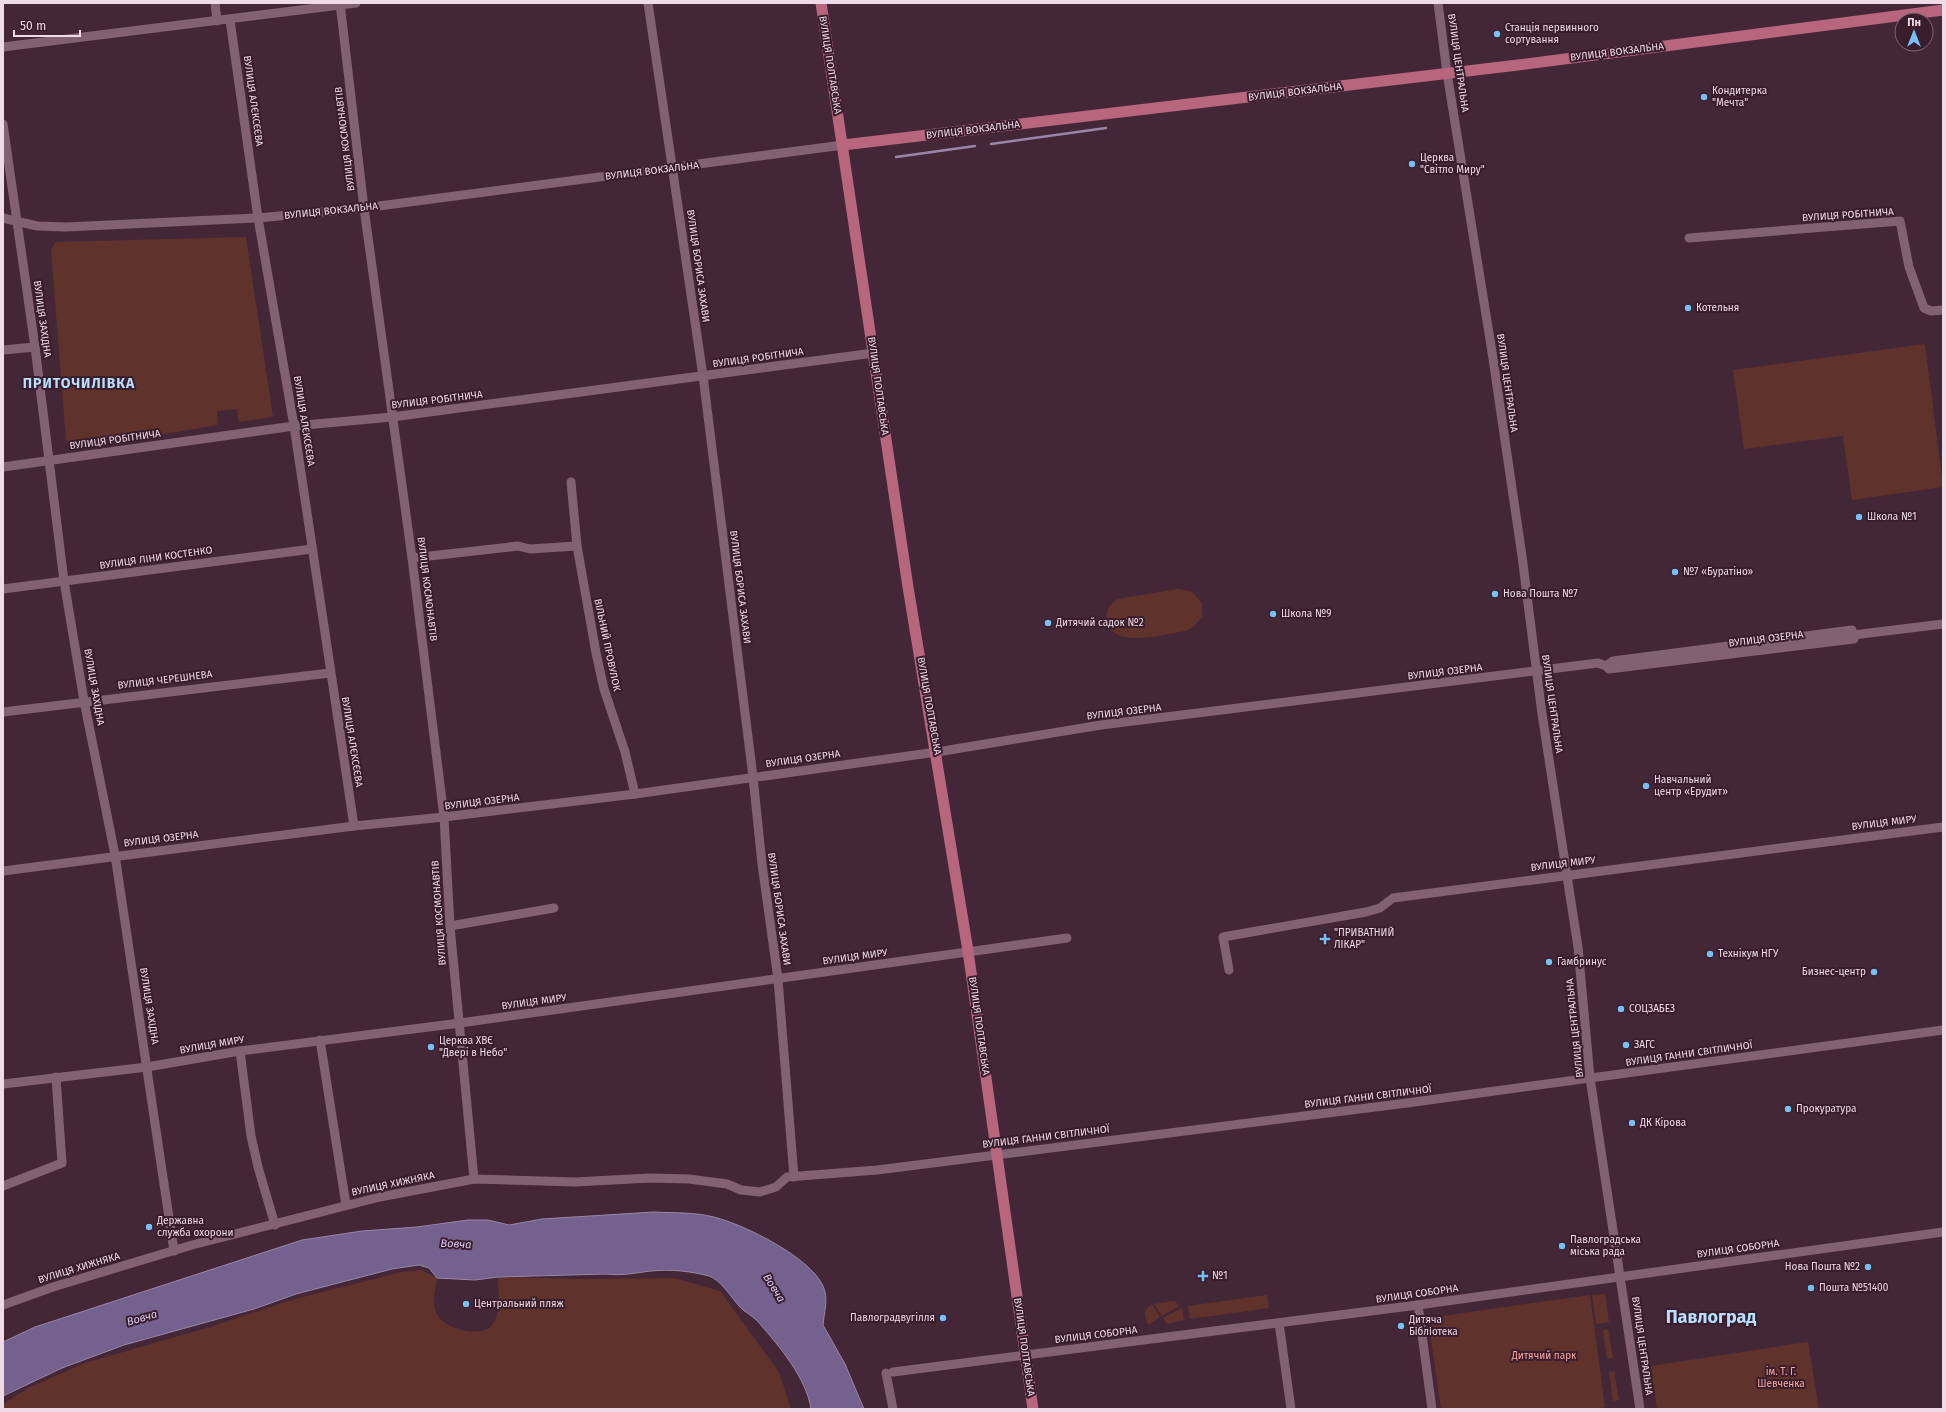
<svg xmlns="http://www.w3.org/2000/svg" width="1946" height="1412" viewBox="0 0 1946 1412" font-family="'Fira Sans',sans-serif">
<style>
.green{fill:#60322c}
.water{fill:#74618d;stroke:#9986a7}
.lines{fill:none;stroke-linecap:round;stroke-linejoin:round}
.stream{stroke:#9986a7;stroke-width:2.5}
.minor{stroke:#826173;stroke-width:9}
.major{stroke:#b7667d;stroke-width:11}
.poi-dot{fill:#75c0f6;stroke:#391d2d;stroke-width:1.5}
.labels{text-anchor:middle;dominant-baseline:central;stroke-width:4;stroke-linejoin:round;paint-order:stroke}
.poi-label{font-size:10px;fill:#efdbe5;stroke:#391d2d;text-anchor:start}
.street-label{font-size:10px;fill:#efdbe5;stroke:#391d2d}
.park-label{font-size:10px;fill:#fba89d;stroke:#391d2d}
.water-label{font-size:11px;font-style:italic;fill:#ddccf6;stroke:#391d2d}
.district-label{font-size:14px;font-weight:bold;letter-spacing:1px;fill:#b7dffe;stroke:#391d2d}
.town-label{font-size:18px;font-weight:bold;fill:#b7dffe;stroke:#391d2d}
</style>
<rect width="100%" height="100%" fill="#442737"/>
<g class="green">
<polygon points="246,237 273,417 239,422 237,409 217,411 218,425 76,449 66,440 51,250 56,242"/>
<polygon points="1925,344 1943,487 1852,500 1843,436 1744,449 1733,370"/>
<path d="M1178 589 1192 592 1202 603V617L1192 628 1185 631C1165 634 1112 650 1107 620 1105 611 1110 604 1117 599Z"/>
<path d="M421 1270 437 1278C435 1291 431 1304 438 1316 447 1330 486 1340 494 1322 501 1309 498 1291 498 1277L584 1279 674 1278 720 1291 779 1372 791 1409H3V1404L30 1387 85 1363 210 1327 295 1299 402 1272Z"/>
<polygon points="1605,1294 1609,1322 1596,1324 1592,1295"/>
<polygon points="1267,1295 1269,1308 1190,1319 1188,1306"/>
<polygon points="1590,1295 1605,1407 1594,1409 1441,1409 1428,1318"/>
<polygon points="1175,1301 1179,1306 1162,1316 1154,1304"/>
<path d="M1152 1304 1160 1317 1148 1325C1144 1315 1143 1310 1152 1304Z"/>
<polygon points="1182,1308 1184,1320 1167,1324 1163,1318"/>
<polygon points="1608,1329 1613,1358 1607,1359 1603,1330"/>
<polygon points="1808,1342 1819,1409 1657,1409 1651,1366"/>
<polygon points="1614,1371 1619,1400 1613,1401 1609,1372"/>
</g>
<path class="water" d="M653 1212C674 1213 694 1212 714 1217 745 1225 810 1257 823 1286 829 1299 824 1312 823 1325L845 1364 864 1409H811C807 1379 779 1346 760 1324 754 1316 745 1313 739 1306 731 1297 721 1280 709 1276 690 1271 670 1269 651 1271 634 1273 623 1276 606 1274L498 1277 475 1280 437 1278 429 1268 419 1265 392 1269 296 1294 254 1309 124 1345 62 1368 3 1396V1342L35 1327 302 1240 362 1231 417 1227 468 1220H488L509 1225 542 1219Z"/>
<g class="lines">
<g class="stream">
<polyline points="991,144 1106,128"/>
<polyline points="896,157 975,146"/>
</g>
<g class="minor">
<polyline points="215,3 217,21"/>
<polyline points="340,3 364,208 412,558 444,817 450,926 474,1179"/>
<polyline points="648,3 703,376 753,777 762,864 778,979 794,1177"/>
<polyline points="1438,3 1447,73 1492,352 1522,556 1542,714 1578,947 1590,1078 1640,1409"/>
<polyline points="230,20 258,218 294,426 354,826"/>
<polyline points="3,47 356,3"/>
<polyline points="3,124 35,347 64,581 84,701 115,855 174,1251"/>
<polyline points="3,218 37,226 66,227 258,218 364,208 843,145"/>
<polyline points="1689,238 1900,221 1909,267 1924,308 1931,311 1943,310"/>
<polyline points="3,350 35,347"/>
<polyline points="3,467 294,426 392,417 874,353"/>
<polyline points="571,482 577,546 596,653 604,689 625,752 635,794"/>
<polyline points="412,558 518,546 530,549 577,546"/>
<polyline points="3,589 312,549"/>
<polyline points="1853,635 1943,624"/>
<polyline points="3,712 330,673"/>
<polyline points="3,871 354,826 444,817 635,794 937,752 1101,725 1598,663 1606,666 1609,669 1854,639 1852,630 1613,661 1606,666"/>
<polyline points="450,926 554,908"/>
<polyline points="1229,970 1223,937 1366,912 1380,908 1393,898 1943,827"/>
<polyline points="320,1040 346,1205"/>
<polyline points="240,1051 251,1136 258,1167 275,1225"/>
<polyline points="3,1084 147,1067 240,1051 460,1023 1067,938"/>
<polyline points="3,1186 62,1163 56,1077"/>
<polyline points="3,1305 53,1287 192,1245 380,1197 474,1179 575,1182 650,1178 689,1179 727,1184 741,1190 760,1192 776,1187 787,1177 877,1170 1407,1103 1943,1030"/>
<polyline points="1418,1305 1432,1409"/>
<polyline points="1279,1323 1291,1409"/>
<polyline points="893,1372 1418,1305 1943,1232"/>
<polyline points="886,1373 893,1409"/>
</g>
<g class="major">
<polyline points="821,3 908,587 968,951 1033,1409"/>
<polyline points="843,145 1518,65 1943,10"/>
</g>
</g>
<g class="poi-dot">
<circle cx="1497" cy="34" r="4"/>
<circle cx="1704" cy="97" r="4"/>
<circle cx="1412" cy="164" r="4"/>
<circle cx="1688" cy="308" r="4"/>
<circle cx="1859" cy="517" r="4"/>
<circle cx="1675" cy="572" r="4"/>
<circle cx="1495" cy="594" r="4"/>
<circle cx="1273" cy="614" r="4"/>
<circle cx="1048" cy="623" r="4"/>
<circle cx="1646" cy="786" r="4"/>
<path d="M1323 933h4v4h4v4h-4v4h-4v-4h-4v-4h4z"/>
<circle cx="1710" cy="954" r="4"/>
<circle cx="1549" cy="962" r="4"/>
<circle cx="1874" cy="972" r="4"/>
<circle cx="1621" cy="1009" r="4"/>
<circle cx="1626" cy="1045" r="4"/>
<circle cx="431" cy="1047" r="4"/>
<circle cx="1788" cy="1109" r="4"/>
<circle cx="1632" cy="1123" r="4"/>
<circle cx="149" cy="1227" r="4"/>
<circle cx="1562" cy="1246" r="4"/>
<circle cx="1868" cy="1267" r="4"/>
<path d="M1201 1270h4v4h4v4h-4v4h-4v-4h-4v-4h4z"/>
<circle cx="1811" cy="1288" r="4"/>
<circle cx="466" cy="1304" r="4"/>
<circle cx="943" cy="1318" r="4"/>
<circle cx="1401" cy="1326" r="4"/>
</g>
<g class="labels">
<g class="poi-label">
<text x="1505" y="28">Станція первинного<tspan x="1505" dy="12">сортування</tspan></text>
<text x="1712" y="91">Кондитерка<tspan x="1712" dy="12">"Мечта"</tspan></text>
<text x="1420" y="158">Церква<tspan x="1420" dy="12">"Світло Миру"</tspan></text>
<text x="1696" y="308">Котельня</text>
<text x="1867" y="517">Школа №1</text>
<text x="1683" y="572">№7 «Буратіно»</text>
<text x="1503" y="594">Нова Пошта №7</text>
<text x="1281" y="614">Школа №9</text>
<text x="1056" y="623">Дитячий садок №2</text>
<text x="1654" y="780">Навчальний<tspan x="1654" dy="12">центр «Ерудит»</tspan></text>
<text x="1334" y="933">"ПРИВАТНИЙ<tspan x="1334" dy="12">ЛІКАР"</tspan></text>
<text x="1718" y="954">Технікум НГУ</text>
<text x="1557" y="962">Гамбринус</text>
<text x="1866" y="972" text-anchor="end">Бизнес-центр</text>
<text x="1629" y="1009">СОЦЗАБЕЗ</text>
<text x="439" y="1041">Церква ХВЄ<tspan x="439" dy="12">"Двері в Небо"</tspan></text>
<text x="1634" y="1045">ЗАГС</text>
<text x="1796" y="1109">Прокуратура</text>
<text x="1640" y="1123">ДК Кірова</text>
<text x="157" y="1221">Державна<tspan x="157" dy="12">служба охорони</tspan></text>
<text x="1570" y="1240">Павлоградська<tspan x="1570" dy="12">міська рада</tspan></text>
<text x="1860" y="1267" text-anchor="end">Нова Пошта №2</text>
<text x="1212" y="1276">№1</text>
<text x="1819" y="1288">Пошта №51400</text>
<text x="474" y="1304">Центральний пляж</text>
<text x="935" y="1318" text-anchor="end">Павлоградвугілля</text>
<text x="1409" y="1320">Дитяча<tspan x="1409" dy="12">Бiблiотека</tspan></text>
</g>
<g class="street-label">
<text transform="translate(1617 52) rotate(-7)">ВУЛИЦЯ ВОКЗАЛЬНА</text>
<text transform="translate(1458 63) rotate(82)">ВУЛИЦЯ ЦЕНТРАЛЬНА</text>
<text transform="translate(830 65) rotate(81)">ВУЛИЦЯ ПОЛТАВСЬКА</text>
<text transform="translate(1295 92) rotate(-7)">ВУЛИЦЯ ВОКЗАЛЬНА</text>
<text transform="translate(253 101) rotate(82)">ВУЛИЦЯ АЛЄКСЄЄВА</text>
<text transform="translate(973 130) rotate(-7)">ВУЛИЦЯ ВОКЗАЛЬНА</text>
<text transform="translate(345 139) rotate(-97)">ВУЛИЦЯ КОСМОНАВТІВ</text>
<text transform="translate(652 171) rotate(-7)">ВУЛИЦЯ ВОКЗАЛЬНА</text>
<text transform="translate(331 211) rotate(-6)">ВУЛИЦЯ ВОКЗАЛЬНА</text>
<text transform="translate(1848 215) rotate(-4)">ВУЛИЦЯ РОБІТНИЧА</text>
<text transform="translate(698 266) rotate(82)">ВУЛИЦЯ БОРИСА ЗАХАВИ</text>
<text transform="translate(42 319) rotate(82)">ВУЛИЦЯ ЗАХІДНА</text>
<text transform="translate(758 358) rotate(-8)">ВУЛИЦЯ РОБІТНИЧА</text>
<text transform="translate(1507 383) rotate(82)">ВУЛИЦЯ ЦЕНТРАЛЬНА</text>
<text transform="translate(878 386) rotate(82)">ВУЛИЦЯ ПОЛТАВСЬКА</text>
<text transform="translate(437 400) rotate(-7)">ВУЛИЦЯ РОБІТНИЧА</text>
<text transform="translate(304 421) rotate(81)">ВУЛИЦЯ АЛЄКСЄЄВА</text>
<text transform="translate(115 440) rotate(-8)">ВУЛИЦЯ РОБІТНИЧА</text>
<text transform="translate(156 558) rotate(-8)">ВУЛИЦЯ ЛІНИ КОСТЕНКО</text>
<text transform="translate(740 587) rotate(83)">ВУЛИЦЯ БОРИСА ЗАХАВИ</text>
<text transform="translate(427 589) rotate(83)">ВУЛИЦЯ КОСМОНАВТІВ</text>
<text transform="translate(1766 639) rotate(-7)">ВУЛИЦЯ ОЗЕРНА</text>
<text transform="translate(607 645) rotate(78)">ВІЛЬНИЙ ПРОВУЛОК</text>
<text transform="translate(1445 672) rotate(-7)">ВУЛИЦЯ ОЗЕРНА</text>
<text transform="translate(165 680) rotate(-7)">ВУЛИЦЯ ЧЕРЕШНЕВА</text>
<text transform="translate(94 687) rotate(80)">ВУЛИЦЯ ЗАХІДНА</text>
<text transform="translate(1552 704) rotate(82)">ВУЛИЦЯ ЦЕНТРАЛЬНА</text>
<text transform="translate(929 706) rotate(80)">ВУЛИЦЯ ПОЛТАВСЬКА</text>
<text transform="translate(1124 712) rotate(-7)">ВУЛИЦЯ ОЗЕРНА</text>
<text transform="translate(352 742) rotate(81)">ВУЛИЦЯ АЛЄКСЄЄВА</text>
<text transform="translate(803 759) rotate(-8)">ВУЛИЦЯ ОЗЕРНА</text>
<text transform="translate(482 802) rotate(-7)">ВУЛИЦЯ ОЗЕРНА</text>
<text transform="translate(1884 823) rotate(-7)">ВУЛИЦЯ МИРУ</text>
<text transform="translate(161 839) rotate(-7)">ВУЛИЦЯ ОЗЕРНА</text>
<text transform="translate(1563 864) rotate(-7)">ВУЛИЦЯ МИРУ</text>
<text transform="translate(779 909) rotate(82)">ВУЛИЦЯ БОРИСА ЗАХАВИ</text>
<text transform="translate(439 913) rotate(-94)">ВУЛИЦЯ КОСМОНАВТІВ</text>
<text transform="translate(855 957) rotate(-8)">ВУЛИЦЯ МИРУ</text>
<text transform="translate(534 1002) rotate(-8)">ВУЛИЦЯ МИРУ</text>
<text transform="translate(149 1006) rotate(81)">ВУЛИЦЯ ЗАХІДНА</text>
<text transform="translate(979 1026) rotate(82)">ВУЛИЦЯ ПОЛТАВСЬКА</text>
<text transform="translate(1575 1028) rotate(-96)">ВУЛИЦЯ ЦЕНТРАЛЬНА</text>
<text transform="translate(212 1045) rotate(-10)">ВУЛИЦЯ МИРУ</text>
<text transform="translate(1689 1054) rotate(-8)">ВУЛИЦЯ ГАННИ СВІТЛИЧНОЇ</text>
<text transform="translate(1368 1097) rotate(-7)">ВУЛИЦЯ ГАННИ СВІТЛИЧНОЇ</text>
<text transform="translate(1046 1137) rotate(-7)">ВУЛИЦЯ ГАННИ СВІТЛИЧНОЇ</text>
<text transform="translate(393 1184) rotate(-12)">ВУЛИЦЯ ХИЖНЯКА</text>
<text transform="translate(1738 1249) rotate(-8)">ВУЛИЦЯ СОБОРНА</text>
<text transform="translate(79 1268) rotate(-17)">ВУЛИЦЯ ХИЖНЯКА</text>
<text transform="translate(1417 1294) rotate(-8)">ВУЛИЦЯ СОБОРНА</text>
<text transform="translate(1096 1335) rotate(-7)">ВУЛИЦЯ СОБОРНА</text>
<text transform="translate(1642 1346) rotate(82)">ВУЛИЦЯ ЦЕНТРАЛЬНА</text>
<text transform="translate(1024 1347) rotate(82)">ВУЛИЦЯ ПОЛТАВСЬКА</text>
</g>
<g class="park-label">
<text x="1544" y="1356">Дитячий парк</text>
<text x="1781" y="1372">ім. Т. Г.<tspan x="1781" dy="12">Шевченка</tspan></text>
</g>
<g class="water-label">
<text transform="translate(456 1244) rotate(3)">Вовча</text>
<text transform="translate(774 1288) rotate(58)">Вовча</text>
<text transform="translate(142 1318) rotate(-16)">Вовча</text>
</g>
<g class="district-label">
<text x="79" y="383">ПРИТОЧИЛІВКА</text>
</g>
<g class="town-label">
<text x="1711" y="1317">Павлоград</text>
</g>
</g>
<rect width="1946" height="1412" fill="none" stroke="#efdbe5" stroke-width="8"/>
<g transform="translate(1914 32)"><circle r="19" fill="#391d2d" stroke="#826977"/>
<path d="M0-3L7 15L0 10L-7 15Z" fill="#75c0f6"/>
<text y="-6" font-size="11" font-weight="bold" text-anchor="middle" fill="#efdbe5">Пн</text>
</g>
<path d="M14 30v6h66v-6" fill="none" stroke="#efdbe5" stroke-width="2"/>
<text x="20" y="30" font-size="12" fill="#efdbe5" stroke="#391d2d" stroke-width="3" paint-order="stroke">50 m</text>
</svg>
